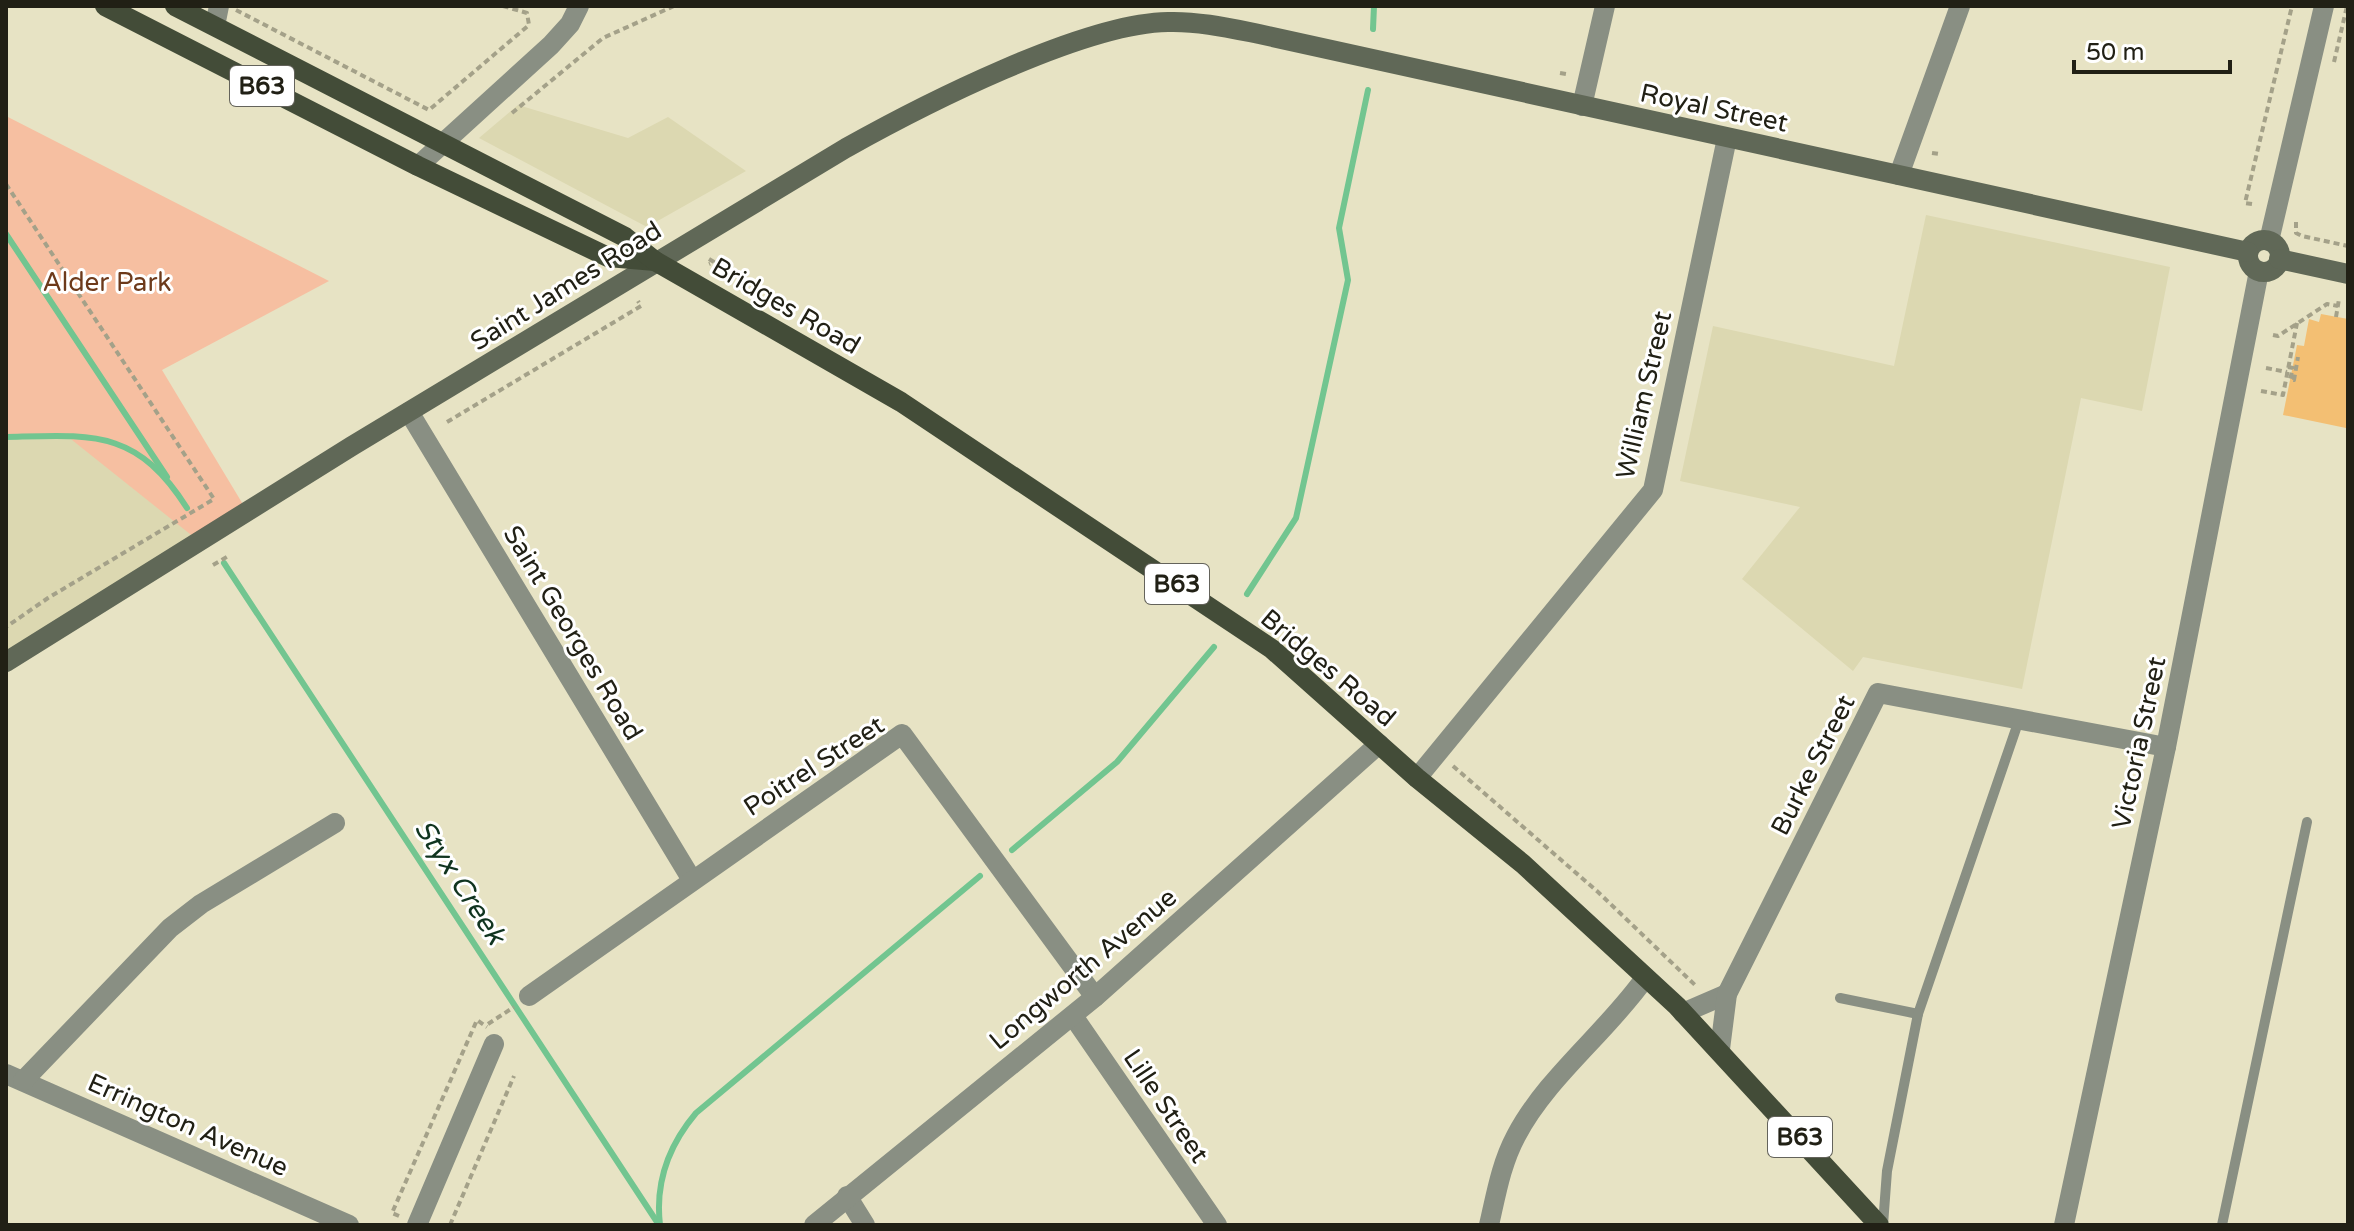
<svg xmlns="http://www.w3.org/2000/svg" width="2354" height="1231" viewBox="0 0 2354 1231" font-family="'Varela Round',sans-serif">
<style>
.built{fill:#dcd8b1}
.green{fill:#f6bfa1}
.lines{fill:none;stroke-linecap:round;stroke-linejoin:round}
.stream{stroke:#72c590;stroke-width:6}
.building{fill:#f3bf73}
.path{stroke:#a4a189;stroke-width:4;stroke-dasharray:6 4;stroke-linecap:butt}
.lane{stroke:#898f83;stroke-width:10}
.street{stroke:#898f83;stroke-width:20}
.secondary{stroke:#606857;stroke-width:20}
.primary{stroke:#434c38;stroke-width:20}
.labels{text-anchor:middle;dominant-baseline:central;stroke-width:6;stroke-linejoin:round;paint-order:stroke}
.shield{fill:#fff;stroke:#64635b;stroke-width:2}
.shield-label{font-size:24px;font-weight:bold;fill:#212015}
.street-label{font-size:26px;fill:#212015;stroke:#fff}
.park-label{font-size:26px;fill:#6d3a1b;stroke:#fff}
.water-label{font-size:28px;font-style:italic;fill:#10341f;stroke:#fff}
</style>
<rect width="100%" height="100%" fill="#e7e3c4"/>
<g class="built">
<polygon points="518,105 628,138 668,117 746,171 647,227 479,138"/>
<polygon points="1926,215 2170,267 2142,411 2081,398 2022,689 1863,657 1853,671 1742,579 1800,507 1680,481 1713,326 1894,366"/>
<polygon points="67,436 129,445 200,542 6,662 6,437"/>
</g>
<polygon class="green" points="6,116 329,281 162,370 247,511 200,542 67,436 6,437"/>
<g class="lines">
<g class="stream">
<polyline points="1373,29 1374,6"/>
<polyline points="6,234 167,477"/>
<path d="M6 437C92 435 136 428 187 508"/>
<polyline points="224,563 659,1225"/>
<polyline points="1247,594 1296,518 1348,280 1339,228 1368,90"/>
<polyline points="1012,850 1117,762 1214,647"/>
<path d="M660 1225C655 1183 669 1145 696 1113L980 876"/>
</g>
</g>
<polygon class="building" points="2321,314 2348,319 2346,428 2283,415 2297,345 2304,346 2309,319 2319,322"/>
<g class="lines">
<g class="path">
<polyline points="236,10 429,110 529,25 527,13 503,6"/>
<polyline points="2334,62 2347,6"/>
<polyline points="1560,73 1566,74"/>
<polyline points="512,113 603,38 674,6"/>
<polyline points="1932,153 1939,154"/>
<polyline points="6,184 214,499 48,598 6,627"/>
<polyline points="2252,204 2245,203 2292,6"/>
<polyline points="2296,222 2296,233 2302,236 2348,246"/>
<polyline points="709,259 714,262 709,264"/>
<polyline points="2336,317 2339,299"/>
<polyline points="2273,335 2278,336 2327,304 2338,306"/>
<polyline points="2288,367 2293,368 2290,379 2294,380 2298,357"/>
<polyline points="2266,368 2287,372"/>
<polyline points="2261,391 2283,395 2297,323"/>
<polyline points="447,422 641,306 638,301"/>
<polyline points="213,565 230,555"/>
<polyline points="1453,766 1598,892 1695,985"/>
<polyline points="488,1024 514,1007"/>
<polyline points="399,1216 392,1213 477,1020 487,1027"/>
<polyline points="450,1225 514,1076"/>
</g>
<g class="lane">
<polyline points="1840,998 1918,1014"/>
<polyline points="1883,1225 1887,1171 1918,1014 2019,720"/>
<polyline points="2222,1225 2307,822"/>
</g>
<g class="street">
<polyline points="215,26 219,6"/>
<polyline points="1582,106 1605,6"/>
<polyline points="418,166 551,45 570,24 579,6"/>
<polyline points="1899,175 1960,6"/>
<polyline points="2269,241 2324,6"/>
<polyline points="409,412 692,880"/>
<polyline points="1417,778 1653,490 1727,138"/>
<polyline points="529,996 902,734 1095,997"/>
<polyline points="1683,1013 1727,994"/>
<polyline points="1073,1016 1217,1225"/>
<polyline points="1720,1049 1727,994 1878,693 2166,747"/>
<polyline points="6,1074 349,1225"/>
<polyline points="23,1081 170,928 201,904 335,823"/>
<polyline points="847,1196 865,1225"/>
<polyline points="417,1225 494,1044"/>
<polyline points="814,1225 1095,997 1379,744"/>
<path d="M1489 1225C1496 1195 1501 1164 1516 1136 1547 1077 1606 1033 1645 978"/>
<polyline points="2064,1225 2166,747 2259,271"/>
</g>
<g class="secondary">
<circle cx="2264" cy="256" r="16"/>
<polyline points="2279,259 2348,274"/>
<path d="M6 662 352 446 846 148C921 106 1083 23 1168 22 1198 21 1229 28 1259 34L2248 252"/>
</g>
<g class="primary">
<polyline points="105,6 418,166 608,257 655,261"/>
<polyline points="175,6 625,237 655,261 901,402 1272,649 1417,778 1523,864 1677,1006 1879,1225"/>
</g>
</g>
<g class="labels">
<g class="shield">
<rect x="230" y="66" width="64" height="40" rx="6"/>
<rect x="1145" y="564" width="64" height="40" rx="6"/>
<rect x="1768" y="1117" width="64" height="40" rx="6"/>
</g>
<g class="shield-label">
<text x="262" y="86">B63</text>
<text x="1177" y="584">B63</text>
<text x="1800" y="1137">B63</text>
</g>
<g class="street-label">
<text transform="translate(1714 108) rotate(12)">Royal Street</text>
<text transform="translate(566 286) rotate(-32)">Saint James Road</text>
<text transform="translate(786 306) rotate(30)">Bridges Road</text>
<text transform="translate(1644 395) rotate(-77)">William Street</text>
<text transform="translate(573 633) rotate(59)">Saint Georges Road</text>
<text transform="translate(1328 668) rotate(40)">Bridges Road</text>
<text transform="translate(2139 743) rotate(-78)">Victoria Street</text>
<text transform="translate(1813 765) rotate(-63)">Burke Street</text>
<text transform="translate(814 766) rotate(-33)">Poitrel Street</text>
<text transform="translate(1083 969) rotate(-40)">Longworth Avenue</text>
<text transform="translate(1166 1106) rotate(56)">Lille Street</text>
<text transform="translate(188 1125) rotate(24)">Errington Avenue</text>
</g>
<g class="park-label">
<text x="107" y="282">Alder Park</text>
</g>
<g class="water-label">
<text transform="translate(460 882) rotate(57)">Styx Creek</text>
</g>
</g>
<rect width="2354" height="1231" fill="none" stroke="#212015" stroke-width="16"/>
<path d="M2074 60v12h156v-12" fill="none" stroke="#212015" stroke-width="4"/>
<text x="2086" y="60" font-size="24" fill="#212015" stroke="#ffffff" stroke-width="6" paint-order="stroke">50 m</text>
</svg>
